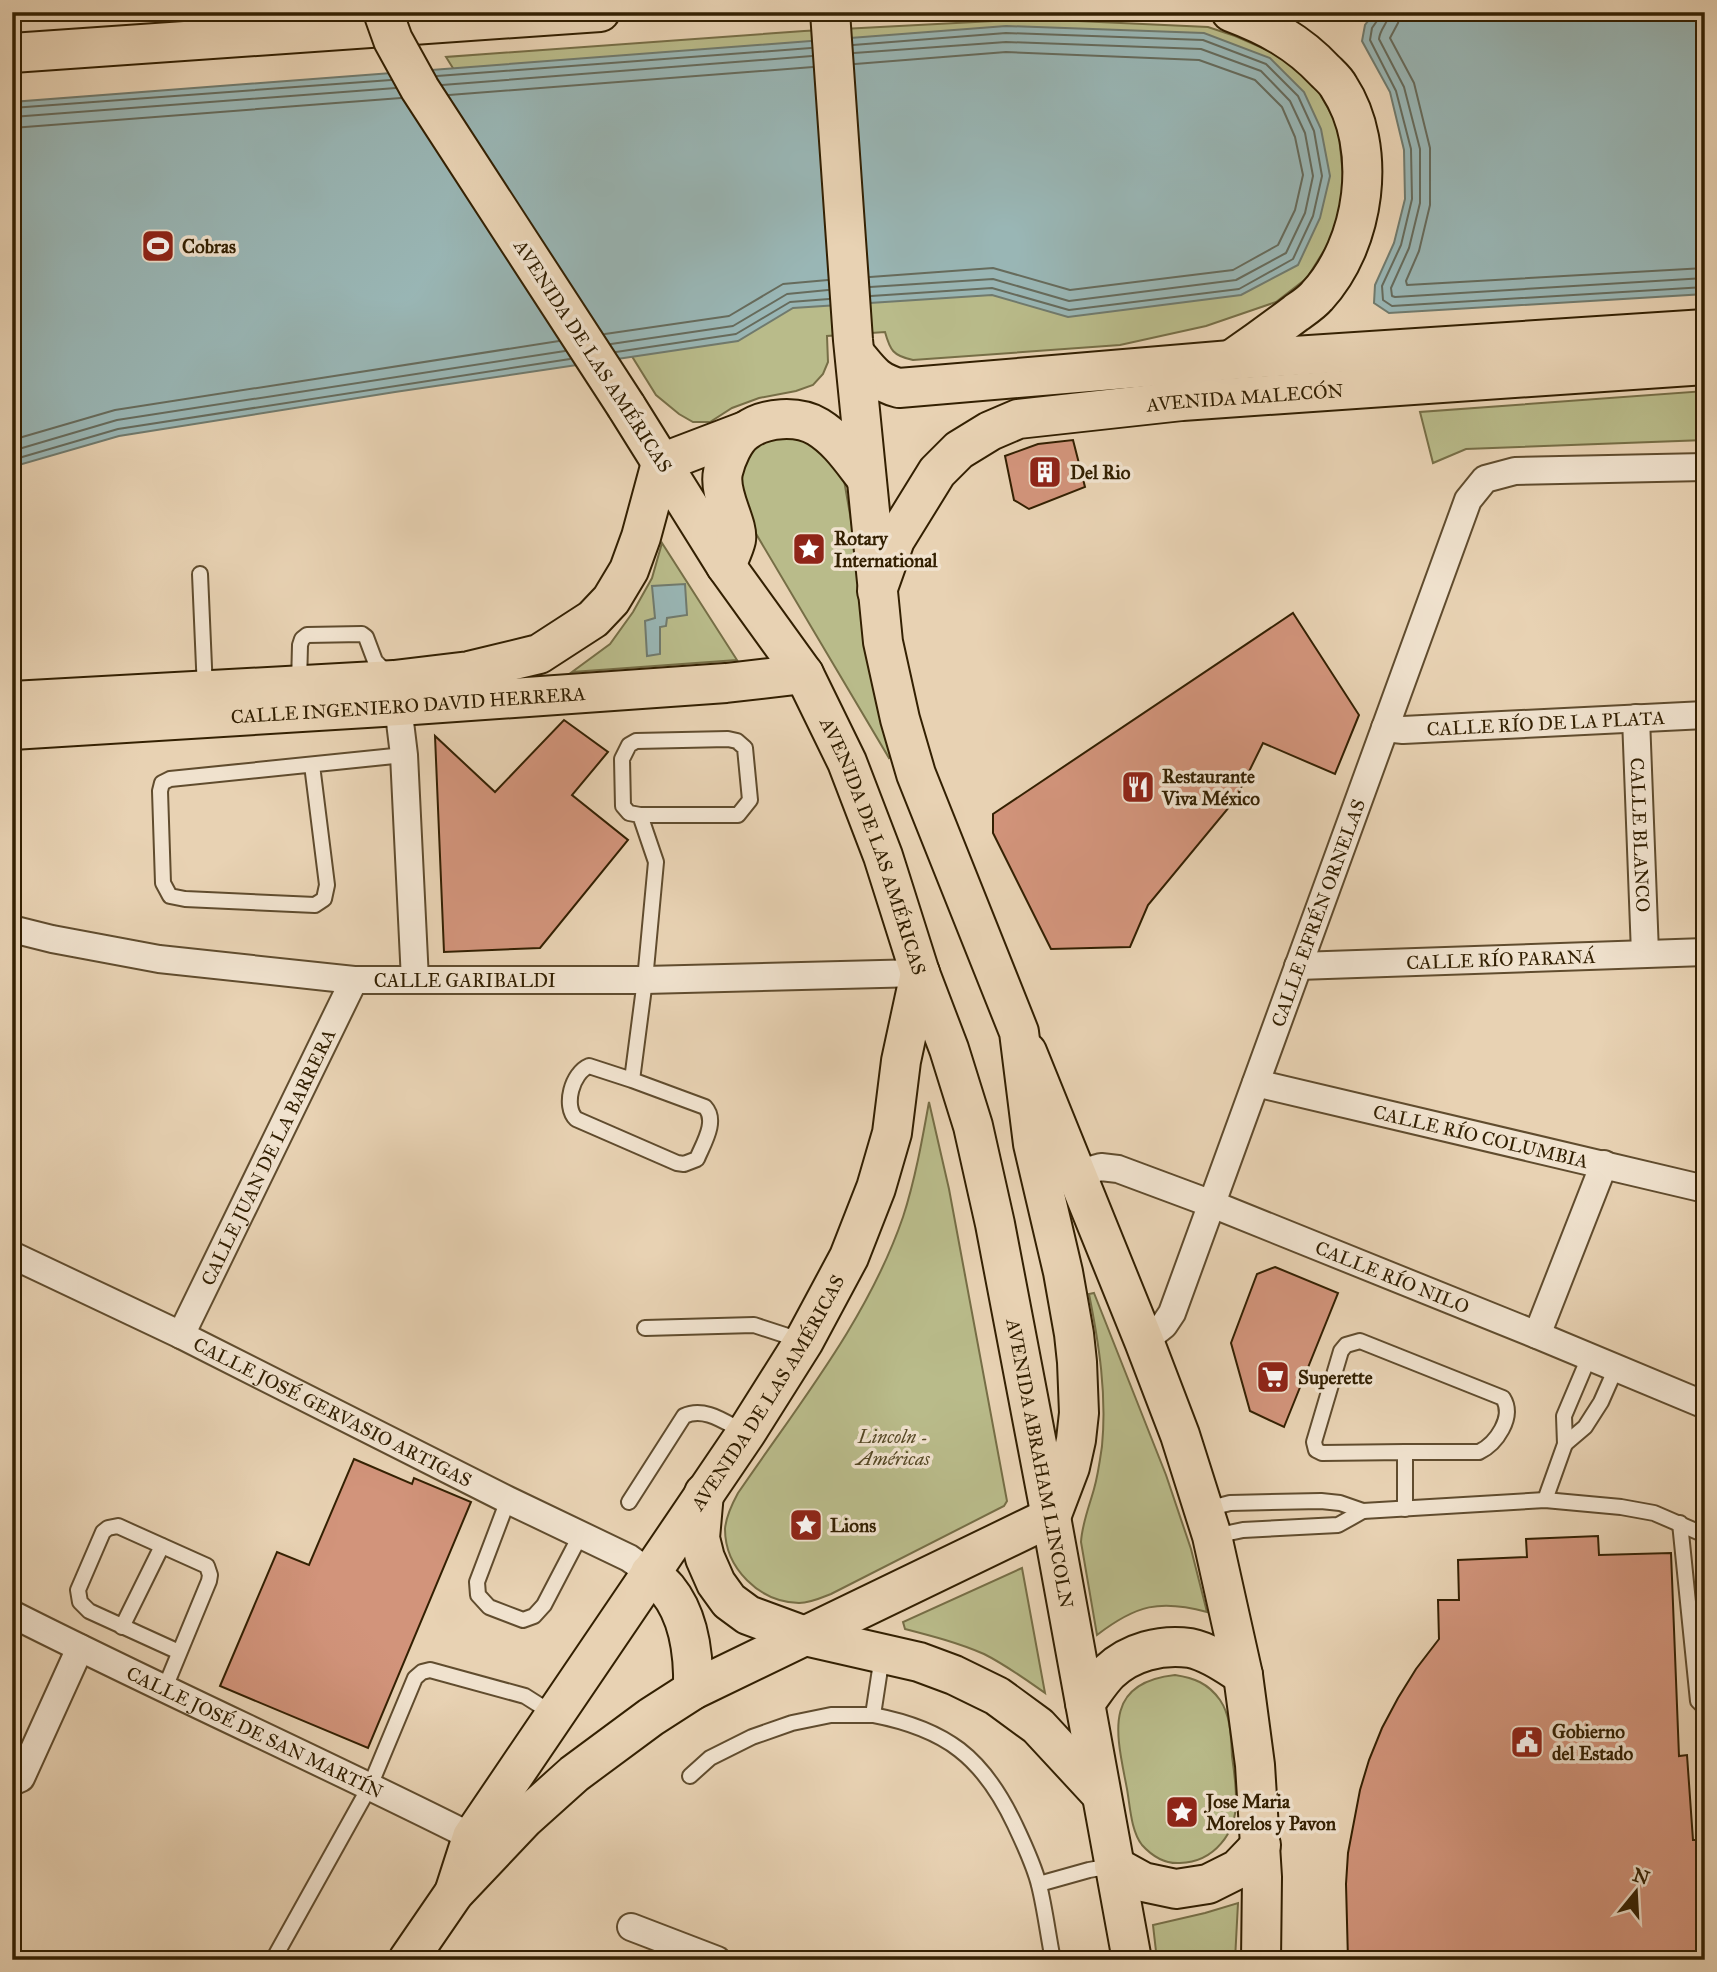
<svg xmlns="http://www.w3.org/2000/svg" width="1717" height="1972" viewBox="0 0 1717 1972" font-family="'IM FELL Great Primer',serif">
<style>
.green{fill:#b9bb8a;stroke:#766e46;stroke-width:2}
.water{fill:#99b6b5;stroke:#707a6d;stroke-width:2}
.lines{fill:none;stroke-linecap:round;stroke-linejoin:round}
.shore{stroke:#666b5c;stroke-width:2}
.building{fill:#d2947b;stroke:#332002;stroke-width:2}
.service-casing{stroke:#604c2e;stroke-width:18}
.minor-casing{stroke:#604c2e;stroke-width:30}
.primary-casing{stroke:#332002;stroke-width:42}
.trunk-casing{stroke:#332002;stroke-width:42}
.service{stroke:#f0e2ce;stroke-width:14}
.minor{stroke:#f0e2ce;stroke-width:26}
.primary{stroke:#e8d2b3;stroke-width:38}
.trunk{stroke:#e8d2b3;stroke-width:38}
.trunk-bridge-casing{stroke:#332002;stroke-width:42;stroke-linecap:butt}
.trunk-bridge{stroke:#e8d2b3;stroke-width:38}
.labels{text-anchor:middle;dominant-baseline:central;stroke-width:7;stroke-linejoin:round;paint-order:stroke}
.poi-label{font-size:19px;font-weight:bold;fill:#332002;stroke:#f0e2ce;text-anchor:start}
.street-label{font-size:19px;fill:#332002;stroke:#f0e2ce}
.park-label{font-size:19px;font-style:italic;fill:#544724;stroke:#f0e2ce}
</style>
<rect width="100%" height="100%" fill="#e8d2b3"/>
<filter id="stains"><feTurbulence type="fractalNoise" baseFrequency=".00286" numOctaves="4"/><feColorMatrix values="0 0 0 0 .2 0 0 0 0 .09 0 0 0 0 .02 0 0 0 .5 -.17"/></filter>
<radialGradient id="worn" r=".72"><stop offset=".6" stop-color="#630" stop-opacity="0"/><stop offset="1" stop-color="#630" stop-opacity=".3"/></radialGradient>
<g class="green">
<path d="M1034 19 1208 27 1235 36 1281 56 1316 87 1338 126 1345 196 1333 236 1307 278 1276 302 1206 326 1120 345 913 360C893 356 890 350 885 332L827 336 828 362 823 374 813 385 796 391 759 398 732 408 710 422H693L679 414 656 395 446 57 804 31Z"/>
<polygon points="1705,391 1705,440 1466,449 1433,463 1420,412"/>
<polygon points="777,432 818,443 844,480 892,756 889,758 736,500 744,453"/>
<polygon points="662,543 737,660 572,672 610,644 633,612 652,578"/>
<path d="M929 1102 949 1189 1007 1501 1004 1506 831 1594C821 1598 810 1603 799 1603 759 1602 725 1568 725 1529 726 1516 732 1504 738 1493 798 1405 868 1319 903 1217 915 1180 922 1141 929 1102Z"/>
<path d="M1094 1293 1166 1475 1191 1549 1207 1612C1160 1599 1136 1605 1097 1635L1081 1542C1082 1524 1089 1507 1094 1489 1098 1475 1100 1460 1102 1446 1107 1395 1099 1344 1089 1294Z"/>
<path d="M1022 1568 1045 1693C1025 1679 1006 1665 984 1654 959 1643 932 1636 905 1629L903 1622Z"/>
<path d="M1175 1675C1194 1678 1208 1683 1220 1700 1231 1716 1231 1738 1232 1756 1234 1770 1236 1785 1236 1799 1237 1833 1214 1862 1180 1863 1165 1864 1152 1856 1142 1845 1131 1831 1130 1806 1127 1789 1117 1736 1101 1683 1175 1675Z"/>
<polygon points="1238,1903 1235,1960 1157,1960 1153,1925 1205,1913"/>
</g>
<g class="water">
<polygon points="1375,12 1705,12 1705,294 1389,313 1374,303 1375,285 1394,243 1405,199 1404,150 1390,92 1362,41 1365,25"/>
<polygon points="1006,26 1204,33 1270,58 1304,92 1321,129 1330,176 1320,218 1298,265 1241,295 1068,317 992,295 793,308 738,341 395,392 119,436 12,467 12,102"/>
<polygon points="685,584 687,615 667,618 666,626 660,627 660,654 647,656 645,621 655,618 652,586"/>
</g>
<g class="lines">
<g class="shore">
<polyline points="1380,12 1379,18 1372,28 1370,40 1396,91 1411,149 1412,199 1401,245 1382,286 1383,300 1392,306 1705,287"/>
<path d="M1389 12C1389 23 1380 28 1379 39L1404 87 1420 149V203L1409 248 1391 288 1392 296 1395 297 1705 278"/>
<polyline points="1400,12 1398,23 1390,38 1414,83 1430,148 1430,205 1419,251 1406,281 1407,285 1705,268"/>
<polyline points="853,45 1006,33 1203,40 1266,64 1298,96 1314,131 1322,176 1313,216 1293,259 1239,289 1069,310 992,288 871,296"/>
<polyline points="854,53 1006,42 1201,49 1261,71 1290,101 1305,133 1313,176 1305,213 1286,253 1236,280 1069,301 993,279 870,287"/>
<polyline points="855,64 1006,52 1199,60 1255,80 1282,107 1295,137 1303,175 1295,210 1278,245 1233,270 1070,290 993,268 870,277"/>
<polyline points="437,76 811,48"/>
<polyline points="442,85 812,56"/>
<polyline points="449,95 813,67"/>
<polyline points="12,108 391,80"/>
<polyline points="12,117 396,88"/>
<polyline points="12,128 401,98"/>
<polyline points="605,334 729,316 783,284 828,280"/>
<polyline points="611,344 733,326 787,294 828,290"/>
<polyline points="616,352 736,334 790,302 829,299"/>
<polyline points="12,440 115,410 559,341"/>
<polyline points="12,451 117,420 565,351"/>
<polyline points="12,460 118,429 570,359"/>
</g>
</g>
<g class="building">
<polygon points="1073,440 1085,487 1029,509 1014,500 1005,456 1038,444"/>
<polygon points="1293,613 1359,715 1335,774 1263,743 1235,800 1148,905 1130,947 1051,949 993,833 993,814"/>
<polygon points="564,720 608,752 572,795 628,840 540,948 444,952 435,736 495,792"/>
<polygon points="1275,1267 1338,1293 1284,1427 1250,1411 1231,1343 1257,1274"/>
<polygon points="354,1459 412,1484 414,1478 471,1502 368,1748 220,1686 277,1552 309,1565"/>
<polygon points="1598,1536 1599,1555 1671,1553 1679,1756 1687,1755 1693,1840 1705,1840 1705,1902 1697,1903 1700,1960 1348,1960 1346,1884 1348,1853 1360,1790 1369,1760 1382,1728 1398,1698 1416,1669 1439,1639 1438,1600 1459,1600 1458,1560 1527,1557 1526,1539"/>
</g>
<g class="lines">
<defs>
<g id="service">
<polyline points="200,574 205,690"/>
<polyline points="299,684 300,645 302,639 307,635 362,634 366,637 375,661 387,673"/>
<polyline points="312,765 327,885 324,899 315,905 185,899 170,896 163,883 160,791 162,783 170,779 404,755"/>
<path d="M632 1080 589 1066C572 1073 563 1106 576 1119L677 1163 684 1164 697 1159C703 1144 718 1121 705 1107L632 1080 645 980 656 862 640 815 629 813 623 806 622 759 629 745 636 741 728 739 737 741 745 748 750 800 738 815H640"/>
<polyline points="645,1328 754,1325 803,1341"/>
<polyline points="1565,1444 1585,1427 1601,1402 1616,1368"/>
<path d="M1405 1452H1479C1496 1444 1515 1417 1503 1398L1360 1341 1346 1345 1341 1351 1314 1442 1316 1450 1322 1453 1405 1452V1509"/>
<polyline points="508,1500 477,1582 478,1595 489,1607 523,1620 534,1616 544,1605 581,1534"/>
<polyline points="1545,1500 1565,1444 1564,1416 1589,1357"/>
<path d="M629 1502 684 1416C705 1406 726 1423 746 1433"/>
<polyline points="1207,1509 1230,1503 1321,1501 1340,1503 1363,1511 1545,1500 1621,1507 1654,1513 1705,1535"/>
<polyline points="1680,1523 1698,1701 1705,1708"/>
<polyline points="1215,1536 1243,1530 1338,1525 1363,1511"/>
<polyline points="122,1627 162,1546"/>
<polyline points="164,1690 209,1581 210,1575 207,1566 118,1526 108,1528 103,1532 78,1590 80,1602 89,1611 179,1652"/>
<path d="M873 1715C946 1729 983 1757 1015 1825 1024 1844 1034 1865 1039 1885 1045 1909 1048 1935 1053 1960"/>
<polyline points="690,1776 710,1758 752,1737 792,1723 831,1715 873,1715 882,1656"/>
<polyline points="1039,1884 1089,1870 1112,1866"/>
<polyline points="273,1960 370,1786 415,1678 422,1672 430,1670 525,1696 555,1715"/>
</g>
<g id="minor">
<polyline points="396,689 404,755 415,980"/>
<path id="s1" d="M1636 718 1645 953"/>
<path id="s2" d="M1385 728 1403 730 1705 715"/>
<path id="s3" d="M12 929 52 939 159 959 354 980H645L920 973"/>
<path id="s4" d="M1298 966 1705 952"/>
<path id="s5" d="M1256 1083 1705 1189"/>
<path id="s6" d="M1076 1174 1101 1167 1118 1169 1212 1204 1537 1335 1705 1405"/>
<path id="s7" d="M12 1255 181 1335 508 1500 629 1558 650 1573"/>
<path id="s8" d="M181 1335 354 980"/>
<polyline points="1537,1335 1604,1164"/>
<path id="s9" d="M1144 1341 1164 1325 1172 1313 1468 500 1485 479 1515 471 1705 467"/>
<path id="s10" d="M12 1614C164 1691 319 1760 472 1837L485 1845"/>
<polyline points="12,1782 21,1778 80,1648"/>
<polyline points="631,1927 717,1960"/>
</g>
<g id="primary">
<polyline points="12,53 600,12"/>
<path d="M856 355C870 372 876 382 899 388L1231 360 1705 329"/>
<path d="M1231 360C1253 345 1275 329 1296 313 1303 308 1311 303 1317 296 1365 244 1379 148 1339 87 1336 81 1330 76 1325 71 1298 42 1268 26 1231 12"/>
<path id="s11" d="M877 591 895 540 937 472 959 450 990 431 1018 419 1182 401 1705 365"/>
<polyline points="12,701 394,680 469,671 539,654 593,619 611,600 629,570 641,537 661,463"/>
<path id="s12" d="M12 730 399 706 726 683 804 674"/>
<path id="s13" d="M920 973 949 1049 973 1126 995 1224 1051 1517 1132 1960"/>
<polyline points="1027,1052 1144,1341 1180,1435 1212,1536 1243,1675 1255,1765 1262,1877 1261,1960"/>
<polyline points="704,1493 700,1538 705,1558 716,1583 729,1601 748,1615 805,1636 919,1662 954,1675 997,1696 1038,1726 1100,1793"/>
<path d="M650 1573C656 1578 662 1583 667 1589 690 1617 694 1655 693 1690"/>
<path d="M1085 1703C1093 1693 1100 1681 1109 1672 1130 1652 1161 1644 1190 1648 1209 1652 1227 1665 1243 1675"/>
<polyline points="1114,1866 1143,1882 1176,1889 1208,1884 1238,1869 1261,1845"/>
<path id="s14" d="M454 1893 472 1837 746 1433 804 1341 849 1257 876 1188 892 1133 901 1061 920 973"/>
<polyline points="408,1960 454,1893 525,1818 574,1774 651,1717 693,1690 1051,1517"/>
</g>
<g id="trunk">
<polyline points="830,12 853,340 883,642 900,719 916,774 1019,1032 1033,1144 1063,1272 1074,1334 1077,1362 1079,1413 1076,1440 1070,1467 1051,1517"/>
<path id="s15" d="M626 406 726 566 804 674 847 762 883 856 920 973"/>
<polyline points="661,463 745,431"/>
<path d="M726 566C729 558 734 549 736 540 739 524 718 495 723 472 726 459 734 439 746 431 765 417 798 415 818 427 839 440 851 459 866 478"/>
</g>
</defs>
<use href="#service" class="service-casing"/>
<use href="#minor" class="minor-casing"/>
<use href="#primary" class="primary-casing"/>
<use href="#trunk" class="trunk-casing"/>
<use href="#service" class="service"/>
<use href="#minor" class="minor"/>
<use href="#primary" class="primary"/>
<use href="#trunk" class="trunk"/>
<defs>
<polyline id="trunk-bridge" points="383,12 393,40 420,89 626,406"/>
</defs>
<use href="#trunk-bridge" class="trunk-bridge-casing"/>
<use href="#trunk-bridge" class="trunk-bridge"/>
</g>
<defs>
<symbol id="stadium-square" viewBox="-11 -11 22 22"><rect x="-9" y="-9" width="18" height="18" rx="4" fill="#8f2418" stroke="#f0e2ce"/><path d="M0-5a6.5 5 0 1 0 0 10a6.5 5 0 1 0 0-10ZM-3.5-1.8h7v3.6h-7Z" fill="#fff"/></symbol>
<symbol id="building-square" viewBox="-11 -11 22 22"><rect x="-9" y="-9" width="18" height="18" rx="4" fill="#8f2418" stroke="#f0e2ce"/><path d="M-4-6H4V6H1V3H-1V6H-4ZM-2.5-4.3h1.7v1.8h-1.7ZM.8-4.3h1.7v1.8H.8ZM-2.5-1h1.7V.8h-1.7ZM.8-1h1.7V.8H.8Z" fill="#fff"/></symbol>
<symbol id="sight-square" viewBox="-11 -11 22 22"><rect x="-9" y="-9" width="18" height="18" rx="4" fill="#8f2418" stroke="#f0e2ce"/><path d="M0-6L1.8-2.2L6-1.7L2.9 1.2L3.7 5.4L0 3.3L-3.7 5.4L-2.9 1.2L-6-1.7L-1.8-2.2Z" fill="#fff"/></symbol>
<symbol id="restaurant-square" viewBox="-11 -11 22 22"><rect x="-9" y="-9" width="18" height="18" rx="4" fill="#8f2418" stroke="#f0e2ce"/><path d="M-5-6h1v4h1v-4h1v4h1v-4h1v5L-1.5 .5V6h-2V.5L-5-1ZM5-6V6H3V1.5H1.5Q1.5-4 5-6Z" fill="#fff"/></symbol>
<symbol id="supermarket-square" viewBox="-11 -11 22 22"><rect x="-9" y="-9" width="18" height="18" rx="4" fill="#8f2418" stroke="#f0e2ce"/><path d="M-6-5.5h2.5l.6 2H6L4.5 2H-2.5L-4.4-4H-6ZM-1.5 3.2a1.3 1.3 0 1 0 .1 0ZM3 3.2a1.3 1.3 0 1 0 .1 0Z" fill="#fff"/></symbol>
<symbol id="civic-square" viewBox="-11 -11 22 22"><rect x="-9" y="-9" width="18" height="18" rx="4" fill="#8f2418" stroke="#f0e2ce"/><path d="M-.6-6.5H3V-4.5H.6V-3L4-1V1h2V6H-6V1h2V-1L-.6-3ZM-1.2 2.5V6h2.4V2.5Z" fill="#fff"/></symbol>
</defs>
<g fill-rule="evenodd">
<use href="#stadium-square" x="139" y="227" width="38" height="38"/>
<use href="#building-square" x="1026" y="453" width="38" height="38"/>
<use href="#sight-square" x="790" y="530" width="38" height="38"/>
<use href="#restaurant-square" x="1119" y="768" width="38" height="38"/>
<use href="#supermarket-square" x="1254" y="1358" width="38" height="38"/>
<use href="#sight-square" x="787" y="1506" width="38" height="38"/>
<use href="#civic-square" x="1508" y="1723" width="38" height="38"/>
<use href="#sight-square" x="1163" y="1793" width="38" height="38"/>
</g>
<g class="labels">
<g class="poi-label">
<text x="182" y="246">Cobras</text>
<text x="1070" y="472">Del Rio</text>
<text x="834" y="538">Rotary<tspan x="834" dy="22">International</tspan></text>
<text x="1162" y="776">Restaurante<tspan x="1162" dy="22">Viva México</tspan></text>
<text x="1298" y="1377">Superette</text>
<text x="830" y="1525">Lions</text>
<text x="1552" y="1731">Gobierno<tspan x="1552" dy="22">del Estado</tspan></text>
<text x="1206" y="1801">Jose Maria<tspan x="1206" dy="22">Morelos y Pavon</tspan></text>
</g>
<g class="street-label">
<text transform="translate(593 356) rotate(57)">AVENIDA DE LAS AMÉRICAS</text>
<text stroke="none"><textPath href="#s11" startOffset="460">AVENIDA MALECÓN</textPath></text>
<text stroke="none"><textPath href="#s12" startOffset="397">CALLE INGENIERO DAVID HERRERA</textPath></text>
<text stroke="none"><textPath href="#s2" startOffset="161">CALLE RÍO DE LA PLATA</textPath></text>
<text stroke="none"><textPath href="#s1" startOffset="117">CALLE BLANCO</textPath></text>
<text stroke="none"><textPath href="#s15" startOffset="508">AVENIDA DE LAS AMÉRICAS</textPath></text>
<text stroke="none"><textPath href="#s9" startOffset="466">CALLE EFRÉN ORNELAS</textPath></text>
<text stroke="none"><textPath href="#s4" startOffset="203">CALLE RÍO PARANÁ</textPath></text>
<text stroke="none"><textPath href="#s3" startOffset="457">CALLE GARIBALDI</textPath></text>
<text stroke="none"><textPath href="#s5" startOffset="231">CALLE RÍO COLUMBIA</textPath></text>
<text stroke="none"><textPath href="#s8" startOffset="198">CALLE JUAN DE LA BARRERA</textPath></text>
<text stroke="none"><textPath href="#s6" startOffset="338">CALLE RÍO NILO</textPath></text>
<text stroke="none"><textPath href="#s14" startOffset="593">AVENIDA DE LAS AMÉRICAS</textPath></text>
<text stroke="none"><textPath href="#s7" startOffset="357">CALLE JOSÉ GERVASIO ARTIGAS</textPath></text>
<text stroke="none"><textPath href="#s13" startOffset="506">AVENIDA ABRAHAM LINCOLN</textPath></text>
<text stroke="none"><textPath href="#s10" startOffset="270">CALLE JOSÉ DE SAN MARTÍN</textPath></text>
</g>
<g class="park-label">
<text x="893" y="1436">Lincoln -<tspan x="893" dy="22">Américas</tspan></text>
</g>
</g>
<rect width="1717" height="1972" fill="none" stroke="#e8d2b3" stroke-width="42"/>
<rect x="14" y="14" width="1689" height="1944" fill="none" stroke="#332002" stroke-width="3.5"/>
<rect x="21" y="21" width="1675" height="1930" fill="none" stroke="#332002" stroke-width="2"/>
<g transform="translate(1636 1892) rotate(18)" stroke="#f0e2ce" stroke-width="5" paint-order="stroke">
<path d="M0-5L12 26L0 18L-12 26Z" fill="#332002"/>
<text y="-10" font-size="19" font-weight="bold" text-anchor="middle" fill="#332002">N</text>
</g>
<rect width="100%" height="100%" filter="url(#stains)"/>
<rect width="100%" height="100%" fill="url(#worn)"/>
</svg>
